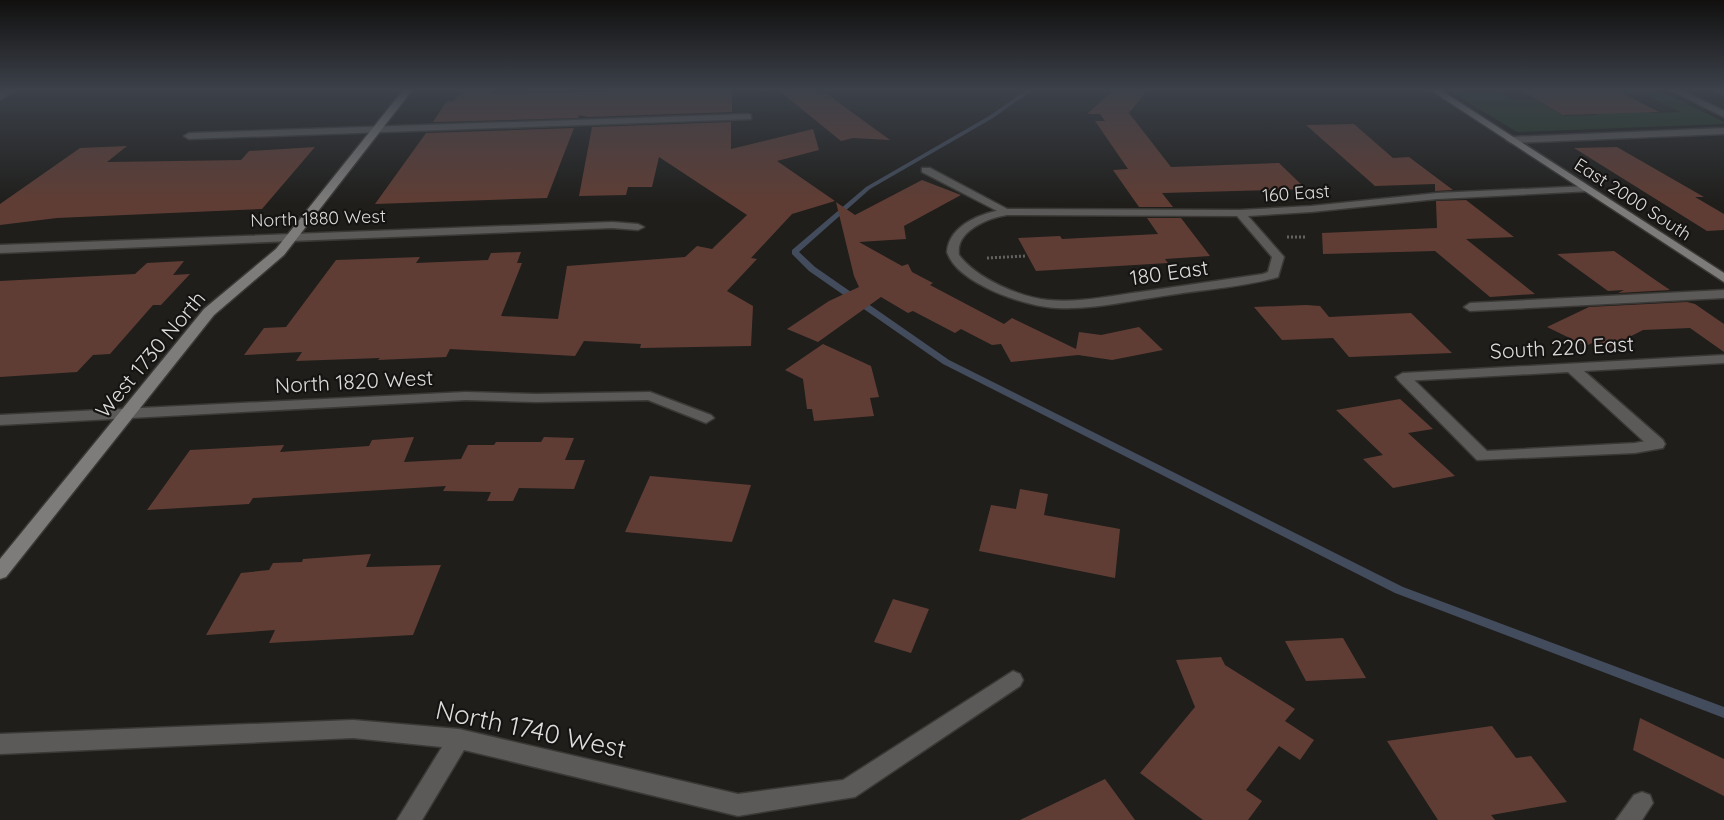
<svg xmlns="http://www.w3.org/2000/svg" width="1724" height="820" viewBox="0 0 1724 820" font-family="Quicksand,sans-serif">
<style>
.green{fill:#243a23}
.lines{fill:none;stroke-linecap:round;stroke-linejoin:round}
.stream{fill:#434c5c;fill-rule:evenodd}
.building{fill:#603d34}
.lane-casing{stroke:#3a3936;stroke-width:3}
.street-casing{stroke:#3a3936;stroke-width:3}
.secondary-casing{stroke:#3a3936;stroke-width:3}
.path{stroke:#636260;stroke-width:3;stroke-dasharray:2 2;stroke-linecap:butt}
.lane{fill:#5b5a59;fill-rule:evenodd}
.street{fill:#5b5a59;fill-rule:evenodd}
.secondary{fill:#7e7c7b;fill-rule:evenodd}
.labels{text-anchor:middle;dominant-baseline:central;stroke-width:4.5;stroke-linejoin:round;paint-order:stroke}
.far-street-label{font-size:18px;fill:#dddcdb;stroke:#161412}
.street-label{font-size:21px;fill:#dddcdb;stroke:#161412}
.near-street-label{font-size:26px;fill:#dddcdb;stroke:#161412}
</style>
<rect width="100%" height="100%" fill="#1f1e1b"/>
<polygon class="green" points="1446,89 1494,89 1512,100 1536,100 1565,116 1597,115 1590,111 1645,109 1651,113 1680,112 1647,95 1626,95 1614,89 1657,89 1724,122 1724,124 1517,132"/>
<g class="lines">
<polygon class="stream" points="1028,89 1034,89 993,118 870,189 799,252 815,267 949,360 1403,587 1724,707 1724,718 1395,593 943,364 809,271 792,254 792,250 866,187 989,116"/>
</g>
<g class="building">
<polygon points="495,89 492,94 732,89 732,112 588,117 579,115 578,118 433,122 446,102 454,101 462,90"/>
<polygon points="777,89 813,89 820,95 827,94 890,140 853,138 841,141"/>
<polygon points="1115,89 1148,89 1129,113 1171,167 1279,163 1306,189 1162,193 1173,207 1139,207 1113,170 1128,169 1095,121 1105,121 1100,114 1087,114"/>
<polygon points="1518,89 1614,89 1659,112 1563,115"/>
<polygon points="731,122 731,149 813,129 819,150 777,161 835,201 792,214 751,258 757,259 727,291 753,306 751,346 640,348 641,344 584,341 575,356 450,349 446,357 378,360 380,358 296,361 302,352 244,355 264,328 286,327 336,260 420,257 416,263 488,260 491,253 521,252 517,263 522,263 501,316 558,319 567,266 685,257 697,246 712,249 747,215 659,157 652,187 628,187 626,195 579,196 592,127"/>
<polygon points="1354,124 1393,158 1409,157 1453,190 1435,191 1435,184 1375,186 1306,125"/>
<polygon points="574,128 547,198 375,204 426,133"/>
<polygon points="127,146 107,162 241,160 249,151 315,147 262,209 57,218 0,225 0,204 80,148"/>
<polygon points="1617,147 1704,197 1695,197 1724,214 1724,230 1707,231 1574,148"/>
<polygon points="922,180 961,195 904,226 906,239 859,242 902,266 908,264 912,272 933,283 930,285 1004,324 1012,318 1076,349 1079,332 1101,335 1139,327 1163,350 1112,360 1078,355 1011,362 1001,344 992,345 961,329 955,333 913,311 908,313 881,297 818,342 787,329 829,301 859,287 854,276 836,202 855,215"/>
<polygon points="1466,200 1514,237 1466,239 1535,294 1490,297 1435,251 1323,254 1322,233 1437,228 1436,201"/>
<polygon points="1147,218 1181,218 1210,256 1165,259 1168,263 1036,271 1018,238 1060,236 1062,239 1158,234"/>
<polygon points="1614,251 1651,277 1670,290 1618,293 1624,290 1608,291 1557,254"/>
<polygon points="184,261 173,275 190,274 161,305 153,305 110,354 93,355 77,372 0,377 0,281 135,274 147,263"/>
<polygon points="1687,302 1695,304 1724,324 1724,352 1690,328 1643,330 1610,347 1596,341 1586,346 1547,327 1589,307"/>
<polygon points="1306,305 1320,306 1329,317 1411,313 1452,353 1349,357 1333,338 1282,340 1254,307"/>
<polygon points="823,344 871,366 879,397 870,398 874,416 814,421 812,409 807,409 803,379 785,370"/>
<polygon points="1400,399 1433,429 1408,433 1455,476 1393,488 1363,459 1383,455 1336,410"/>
<polygon points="414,437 404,462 461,459 468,445 494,445 496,442 541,442 544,437 574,438 565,460 585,460 574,489 519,488 513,501 487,501 491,492 443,491 446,486 253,498 249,504 147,510 190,450 284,445 280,452 369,446 372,440"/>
<polygon points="650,476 751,485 732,542 625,532"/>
<polygon points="1020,489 1048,494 1044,515 1120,529 1115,578 979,551 991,505 1016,509"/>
<polygon points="371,554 366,567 441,565 413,635 269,643 275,630 206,635 241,573 269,570 273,563 302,562 303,559"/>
<polygon points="893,599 929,609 911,653 874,642"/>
<polygon points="1343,638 1366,678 1306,681 1285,641"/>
<polygon points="1221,657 1225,665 1295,709 1285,721 1314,740 1300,760 1279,746 1246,790 1262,801 1248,820 1203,820 1140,773 1195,707 1176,660"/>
<polygon points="1640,718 1724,759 1724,796 1633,750"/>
<polygon points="1492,726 1516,758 1531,756 1567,802 1491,815 1495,820 1438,820 1387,741"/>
<polygon points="1105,779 1135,820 1020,820"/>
</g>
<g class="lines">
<defs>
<g id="lane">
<polygon points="1668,89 1680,89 1724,111 1724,117"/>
<polygon points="1713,89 1724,89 1724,96"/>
<polygon points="922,168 930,168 1013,212 1011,214 1003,214 922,172"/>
<polygon points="1724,290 1724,298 1470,311 1464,307 1470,303"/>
<polygon points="1403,373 1408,374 1487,451 1635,443 1657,439 1665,444 1663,448 1635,453 1477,460 1398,380 1396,377"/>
<polygon points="1642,792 1650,795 1653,803 1642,820 1616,820 1634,795"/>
</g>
<g id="street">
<polygon points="6,89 17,89 0,100 0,93"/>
<polygon points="748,114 751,115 751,119 189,139 184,136 189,133"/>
<polygon points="1724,128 1724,134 1511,143 1506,140 1511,137"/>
<path d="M1587 186 1592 189 1591 191 1437 199 1311 212 1248 216 1284 257 1278 277C1244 287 1206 289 1170 295 1133 300 1094 310 1057 308 1027 307 957 284 947 252 949 224 984 212 1007 209L1240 210 1311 206 1437 193ZM1007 215 1237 216 1272 257 1268 272 1263 274C1222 280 1181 286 1140 292 1109 296 1079 303 1048 300 1020 297 977 279 959 255 955 231 988 218 1007 215Z"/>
<polygon points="612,222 638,224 644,227 638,230 612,228 0,253 0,245"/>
<polygon points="1724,355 1724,363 1584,371 1663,440 1665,444 1657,449 1651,448 1568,372 1403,381 1396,377 1403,373"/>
<polygon points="466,392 536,394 650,392 711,415 714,418 706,423 701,421 648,400 536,402 466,400 0,425 0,415"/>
<polygon points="1013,671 1020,674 1023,680 1020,686 855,797 738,816 464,750 422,820 397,820 442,747 353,738 0,754 0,734 353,720 459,729 738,794 843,780"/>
</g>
<g id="secondary">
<polygon points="404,89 413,89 284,255 214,315 6,577 0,579 0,559 204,309 276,249"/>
<polygon points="1429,89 1439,89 1724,273 1724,282"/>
</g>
</defs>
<use href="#lane" class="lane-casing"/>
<use href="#street" class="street-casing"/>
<use href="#secondary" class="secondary-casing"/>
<g class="path">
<polyline points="1287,237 1307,237"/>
<polyline points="987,258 1026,256"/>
</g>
<use href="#lane" class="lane"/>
<use href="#street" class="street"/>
<use href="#secondary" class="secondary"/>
</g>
<linearGradient id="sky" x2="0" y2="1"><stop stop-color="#11100f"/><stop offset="0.44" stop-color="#3c414a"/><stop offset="1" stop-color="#3c414a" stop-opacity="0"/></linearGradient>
<rect width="1724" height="204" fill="url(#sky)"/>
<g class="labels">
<g class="far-street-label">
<text transform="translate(1296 193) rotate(-4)">160 East</text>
<text transform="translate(1633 199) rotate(33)">East 2000 South</text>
<text transform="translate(318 218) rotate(-2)">North 1880 West</text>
</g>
<g class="street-label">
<text transform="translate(1169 272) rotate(-8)">180 East</text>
<text transform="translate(1562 347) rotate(-3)">South 220 East</text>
<text transform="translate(150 354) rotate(-50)">West 1730 North</text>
<text transform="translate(354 381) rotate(-3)">North 1820 West</text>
</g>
<g class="near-street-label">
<text transform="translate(531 729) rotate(12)">North 1740 West</text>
</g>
</g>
</svg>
